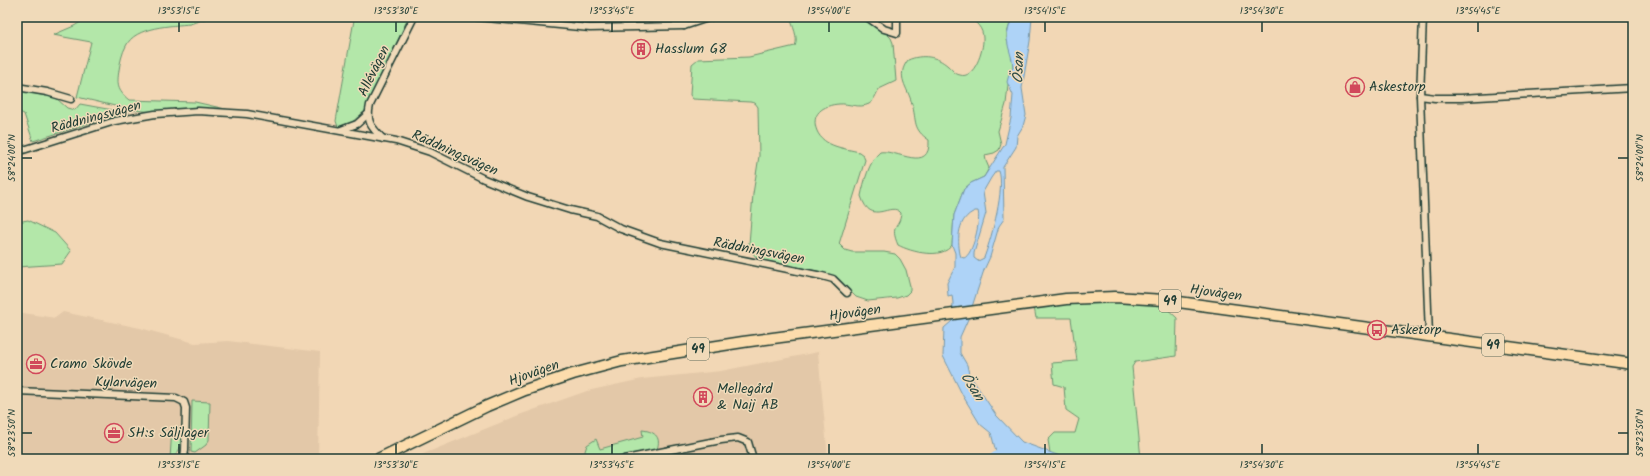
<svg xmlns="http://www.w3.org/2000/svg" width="1650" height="476" viewBox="0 0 1650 476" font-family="Kalam,sans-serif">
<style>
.built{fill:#e3c8a8}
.green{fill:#b3e7a9;stroke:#69926e}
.water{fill:#aed3f7;stroke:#7597a9;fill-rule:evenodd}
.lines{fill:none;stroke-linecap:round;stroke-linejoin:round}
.river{stroke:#aed3f7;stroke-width:11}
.minor-casing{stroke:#1f3d34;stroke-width:9}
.primary-casing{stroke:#1f3d34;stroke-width:13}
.minor{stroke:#f0dab9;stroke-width:6}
.primary{stroke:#fcdcac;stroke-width:10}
.ticks{fill:none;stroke:#1f3d34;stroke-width:1.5}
.labels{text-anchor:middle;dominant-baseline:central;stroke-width:3;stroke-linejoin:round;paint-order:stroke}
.shield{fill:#f0dab9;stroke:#5e6c5c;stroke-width:1}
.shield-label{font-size:13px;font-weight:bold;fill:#1f3d34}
.poi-label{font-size:14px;fill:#1f3d34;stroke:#f0dab9;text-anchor:start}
.street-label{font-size:14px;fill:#1f3d34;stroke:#f0dab9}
.water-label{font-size:15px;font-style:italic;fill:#2d4c48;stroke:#f0dab9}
.neatline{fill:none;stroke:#1f3d34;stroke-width:1.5}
.ticks-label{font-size:10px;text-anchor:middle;fill:#1f3d34}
</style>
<rect width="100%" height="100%" fill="#f2d7b5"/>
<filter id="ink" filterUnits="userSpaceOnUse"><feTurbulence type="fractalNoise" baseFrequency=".025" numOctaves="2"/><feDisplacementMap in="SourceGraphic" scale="8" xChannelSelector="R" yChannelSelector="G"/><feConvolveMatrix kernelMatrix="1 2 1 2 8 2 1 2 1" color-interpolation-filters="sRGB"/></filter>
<g filter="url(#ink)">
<g class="built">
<polygon points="17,312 55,318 63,312 140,328 195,343 228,341 320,352 318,459 17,459"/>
<polygon points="818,352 828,459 411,459 519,415 587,391 642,379 721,371"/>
</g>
<g class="green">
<path d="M89 17H211C204 19 197 22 190 24 172 26 135 26 126 46 122 53 120 63 119 70 117 85 117 90 129 100L195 102 230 110 155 112 132 110 77 97 91 42 53 35 74 26Z"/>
<polygon points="338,17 408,18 366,110 351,123 338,127 336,121 354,20"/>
<path d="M790 17H862L885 32 891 38 893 43 896 81 879 89C876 94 874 101 869 104 859 109 849 103 839 104 823 105 810 114 817 131 824 147 844 148 859 152L863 155 865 160 839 244 845 250 852 252H884L895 254 900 259 906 270 910 286V291L906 295 897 298 868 301 856 297 836 277 822 272 762 260C754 257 751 252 749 244L753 194 759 156 758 107 755 103 750 102 693 99 690 95 692 64 698 59 749 57 795 46C799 38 792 25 790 17Z"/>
<path d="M968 17H1012L1007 33V40L1013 59V68L1009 76 1006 104 998 131 1001 144 999 150 994 153 985 155 986 161 989 168 984 177 971 183 964 189 954 215 952 245C942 260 911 252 898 245 889 224 900 229 901 213 891 200 871 228 861 196 864 182 869 161 880 152 896 149 931 174 929 140 912 129 917 121 912 104 908 87 895 77 908 60 922 54 937 56 948 66 952 69 954 74 960 75 974 80 984 50 983 38 983 28 976 22 968 17Z"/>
<polygon points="17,90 56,98 67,108 75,110 80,104 129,113 93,122 33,141 24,114 17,111"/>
<polygon points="28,220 55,233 71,251 62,264 17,267 17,222"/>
<polygon points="1112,301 1162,304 1177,318 1176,356 1135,362 1132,367 1141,459 1068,459 1050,453 1048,440 1055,433 1075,433 1079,419 1066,410 1064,387 1054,384 1052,363 1077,361 1071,318 1036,318 1034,307 1078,302"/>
<polygon points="192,401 210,402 209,440 206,445 195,453 191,452"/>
<path d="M172 428H181C180 440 183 453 170 459Z"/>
<path d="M642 430C653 431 662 436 657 449L605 459H586L585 451 587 445 596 439 600 449 643 437Z"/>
</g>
<path class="water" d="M1012 17H1032L1030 41 1022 88 1026 115 1023 126 1017 136 1016 147 1003 167 1004 219 999 226 990 257 984 270 968 319 960 337V353L967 365 969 374 996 415 1022 442 1068 459H1007L996 452 991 433 980 424 963 396 943 356 944 328 952 321 953 303 952 295 948 296 947 283 955 267V253L952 245 954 215 964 189 971 183 984 177 1005 144 1011 118 1013 95 1007 82 1010 71 1013 68C1013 58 1008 50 1007 39 1007 32 1010 24 1012 17ZM996 171H999C1005 189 992 236 985 255L984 258 978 261 974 258V253L986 213 983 192 991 178ZM975 211H978C981 220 973 255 964 258L961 257 960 254C957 238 958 218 975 211Z"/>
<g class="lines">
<polyline class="river" points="994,459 1009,448"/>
<defs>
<g id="minor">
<polyline points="477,17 590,28 684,26 711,17"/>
<polyline points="683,17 684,26"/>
<polyline points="867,17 884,29 897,33 897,17"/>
<polyline points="1423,17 1420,96 1429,336"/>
<polyline points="17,87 47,92 71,99"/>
<polyline points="1420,96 1435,98 1461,98 1633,88"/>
<polyline points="341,130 357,124 368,114"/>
<path d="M383 139C371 127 366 122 370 105L414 17"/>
<polyline points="17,152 115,121 155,114 198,111 247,114 396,141 430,152 484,179 528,197 570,210 597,216 621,229 660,243 822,276 833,279 847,293"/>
<polyline points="17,391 176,398 184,402 186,408 185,450 184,458 182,459"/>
<polyline points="625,459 721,440 738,438 748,442 753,459"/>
</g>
<polyline id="primary" points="378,459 487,406 525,390 573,374 622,361 743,342 1066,299 1115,297 1164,300 1633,364"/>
</defs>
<use href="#minor" class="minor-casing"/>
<use href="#primary" class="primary-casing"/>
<use href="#minor" class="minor"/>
<use href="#primary" class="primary"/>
</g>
</g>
<path class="ticks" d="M179 22V32M396 22V32M612 22V32M829 22V32M1045 22V32M1262 22V32M1478 22V32M22 158H32M1618 158H1628M22 433H32M1618 433H1628M179 444V454M396 444V454M612 444V454M829 444V454M1045 444V454M1262 444V454M1478 444V454"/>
<defs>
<symbol id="building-ring" viewBox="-11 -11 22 22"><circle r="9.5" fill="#f0dab9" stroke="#d1495b" stroke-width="1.5"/><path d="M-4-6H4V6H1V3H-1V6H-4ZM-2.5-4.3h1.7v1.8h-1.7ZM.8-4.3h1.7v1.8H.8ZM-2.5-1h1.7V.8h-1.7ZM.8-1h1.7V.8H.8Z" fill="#d1495b"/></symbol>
<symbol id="shop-ring" viewBox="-11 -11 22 22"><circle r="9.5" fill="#f0dab9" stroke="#d1495b" stroke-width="1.5"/><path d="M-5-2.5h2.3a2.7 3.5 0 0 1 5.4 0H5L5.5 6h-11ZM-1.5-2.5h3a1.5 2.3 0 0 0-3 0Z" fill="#d1495b"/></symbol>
<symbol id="bus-ring" viewBox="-11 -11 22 22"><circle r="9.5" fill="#f0dab9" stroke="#d1495b" stroke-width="1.5"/><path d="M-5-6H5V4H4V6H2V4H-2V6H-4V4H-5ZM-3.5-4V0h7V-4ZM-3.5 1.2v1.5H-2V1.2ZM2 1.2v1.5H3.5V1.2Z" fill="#d1495b"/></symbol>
<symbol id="office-ring" viewBox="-11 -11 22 22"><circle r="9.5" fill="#f0dab9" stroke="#d1495b" stroke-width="1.5"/><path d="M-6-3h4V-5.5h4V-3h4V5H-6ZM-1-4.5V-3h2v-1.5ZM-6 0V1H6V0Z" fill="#d1495b"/></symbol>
</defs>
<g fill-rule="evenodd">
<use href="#building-ring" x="630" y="38" width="22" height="22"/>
<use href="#shop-ring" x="1344" y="76" width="22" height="22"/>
<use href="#bus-ring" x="1366" y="319" width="22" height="22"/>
<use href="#office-ring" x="25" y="353" width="22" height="22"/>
<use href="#building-ring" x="692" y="386" width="22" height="22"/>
<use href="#office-ring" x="103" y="422" width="22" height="22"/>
</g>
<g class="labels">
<g class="shield">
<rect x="1159" y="290" width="22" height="22" rx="3"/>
<rect x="1482" y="334" width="22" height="22" rx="3"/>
<rect x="687" y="338" width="22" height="22" rx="3"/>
</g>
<g class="shield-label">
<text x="1170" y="301">49</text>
<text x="1493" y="345">49</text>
<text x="698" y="349">49</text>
</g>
<g class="poi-label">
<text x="655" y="49">Hasslum G8</text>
<text x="1369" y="87">Askestorp</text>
<text x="1391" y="330">Asketorp</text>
<text x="50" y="364">Cramo Skövde</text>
<text x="717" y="389">Mellegård<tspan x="717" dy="16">&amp; Naij AB</tspan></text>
<text x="128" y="433">SH:s Säljlager</text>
</g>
<g class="street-label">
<text transform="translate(374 71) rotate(-64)">Allévägen</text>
<text transform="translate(96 117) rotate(-15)">Räddningsvägen</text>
<text transform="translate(455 153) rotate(24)">Räddningsvägen</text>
<text transform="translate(759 251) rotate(11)">Räddningsvägen</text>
<text transform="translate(1216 293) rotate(8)">Hjovägen</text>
<text transform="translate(855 313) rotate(-8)">Hjovägen</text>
<text transform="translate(534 373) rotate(-20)">Hjovägen</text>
<text transform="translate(126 383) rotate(2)">Kylarvägen</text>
</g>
<g class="water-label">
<text transform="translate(1019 68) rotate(-88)">Ösan</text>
<text transform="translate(972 387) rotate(58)">Ösan</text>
</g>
</g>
<rect width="1650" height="476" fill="none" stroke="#f0dab9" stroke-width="44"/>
<rect x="22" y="22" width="1606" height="432" class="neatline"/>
<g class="ticks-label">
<text x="179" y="14">13°53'15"E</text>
<text x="396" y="14">13°53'30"E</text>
<text x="612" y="14">13°53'45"E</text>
<text x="829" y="14">13°54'00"E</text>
<text x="1045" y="14">13°54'15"E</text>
<text x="1262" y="14">13°54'30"E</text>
<text x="1478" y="14">13°54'45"E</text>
<text transform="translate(11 158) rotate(-90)" y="4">58°24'00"N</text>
<text transform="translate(1639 158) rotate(-90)" y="4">58°24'00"N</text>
<text transform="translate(11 433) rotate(-90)" y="4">58°23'50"N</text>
<text transform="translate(1639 433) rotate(-90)" y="4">58°23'50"N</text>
<text x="179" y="468">13°53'15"E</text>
<text x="396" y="468">13°53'30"E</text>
<text x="612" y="468">13°53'45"E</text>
<text x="829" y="468">13°54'00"E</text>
<text x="1045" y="468">13°54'15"E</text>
<text x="1262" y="468">13°54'30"E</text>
<text x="1478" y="468">13°54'45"E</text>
</g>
</svg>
